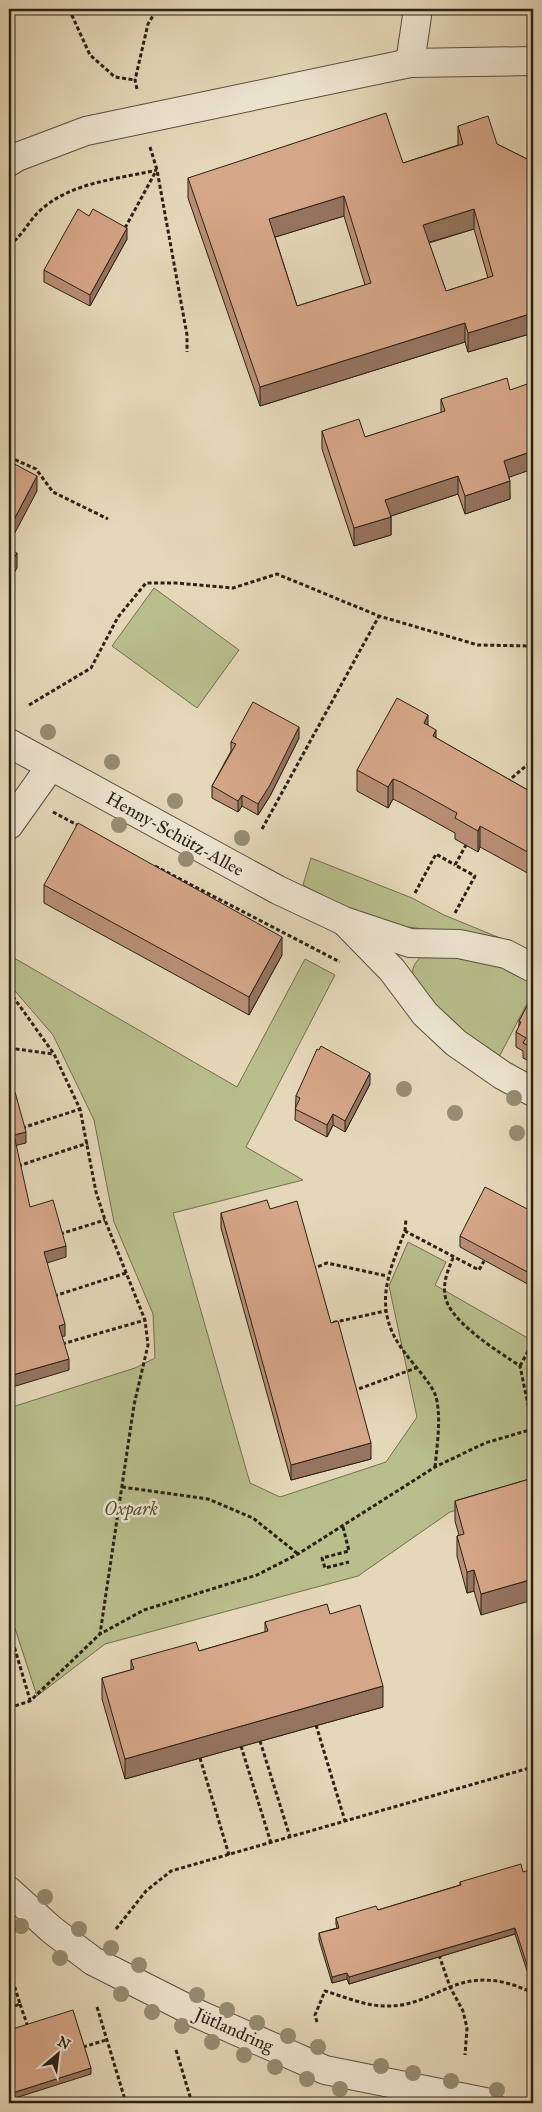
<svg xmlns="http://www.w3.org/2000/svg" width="542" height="2112" viewBox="0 0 542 2112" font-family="'IM FELL Great Primer',serif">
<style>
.green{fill:#b8be8c;stroke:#717051}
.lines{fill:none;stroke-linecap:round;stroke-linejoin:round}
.minor-casing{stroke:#594f3f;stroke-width:30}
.path{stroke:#2a2116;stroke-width:3;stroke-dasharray:4 2.5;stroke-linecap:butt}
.minor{stroke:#eee6d2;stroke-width:28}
.tree{fill:#968d73}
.wall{fill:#b88f75;stroke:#2a2116;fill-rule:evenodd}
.shaded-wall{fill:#96745f;stroke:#2a2116}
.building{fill:#d6a688;stroke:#2a2116;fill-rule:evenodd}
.labels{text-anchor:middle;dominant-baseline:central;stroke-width:5;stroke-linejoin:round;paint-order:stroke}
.street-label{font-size:18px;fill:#2a2116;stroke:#eee6d2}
.park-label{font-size:18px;font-style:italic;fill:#555039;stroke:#eee6d2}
</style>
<rect width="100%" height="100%" fill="#e5d8b9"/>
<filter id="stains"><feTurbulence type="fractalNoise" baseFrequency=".004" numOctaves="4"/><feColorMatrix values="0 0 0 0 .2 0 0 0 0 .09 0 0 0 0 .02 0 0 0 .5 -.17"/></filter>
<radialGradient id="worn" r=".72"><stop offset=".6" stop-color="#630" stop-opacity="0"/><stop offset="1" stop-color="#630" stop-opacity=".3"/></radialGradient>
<g class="green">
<polygon points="154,588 239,650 197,708 112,646"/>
<polygon points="311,858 412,898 444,915 505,940 393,925 356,913 303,885"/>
<path d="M442 954 496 962 533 979V992L498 1059C477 1045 415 1001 413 975 411 967 417 961 422 955Z"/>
<polygon points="9,955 237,1087 305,959 335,975 246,1147 303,1180 173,1213 250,1483 280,1497 386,1462 417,1417 389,1286 408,1242 446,1262 435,1285 533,1341 533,1489 450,1512 358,1576 105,1644 37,1696 9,1610 9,1408 135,1368 155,1358 153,1314 114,1222 94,1120 53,1035 9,984"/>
</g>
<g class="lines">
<defs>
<g id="minor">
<polyline points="410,63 418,9"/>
<polyline points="9,162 17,157 86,131 410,63 533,61"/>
<polyline points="9,743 278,890 344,921 410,943 459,944 506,954 533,968"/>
<polyline points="9,825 51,766"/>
<polyline points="347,924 392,970 425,1014 456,1043 502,1075 533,1092"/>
<polyline points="9,1891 52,1930 93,1961 198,2014 325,2070 490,2103"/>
</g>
</defs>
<use href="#minor" class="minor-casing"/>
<g class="path">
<polyline points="69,9 90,55 115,77 135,80"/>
<polyline points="137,89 135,80 148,24 157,9"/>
<polyline points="150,147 157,170 187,335 187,352"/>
<polyline points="125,228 156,171"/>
<path d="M9 245C24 235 29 219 43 208 73 182 119 179 157 170"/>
<polyline points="9,457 36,469 53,492 108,519"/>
<polyline points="29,705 91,668 118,617 146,583 176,583 233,588 277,574 379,616 478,645 533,646"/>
<polyline points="507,782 533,760"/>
<polyline points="53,812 81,827"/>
<polyline points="262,829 379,616"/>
<polyline points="155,866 340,962"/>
<polyline points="415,893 436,854 455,865"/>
<polyline points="455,913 475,876 455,865 466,845"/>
<polyline points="9,991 54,1054 80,1109 96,1192 105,1220 145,1320 148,1345 134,1405 100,1634"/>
<polyline points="9,1048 53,1054"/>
<polyline points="22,1128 80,1109"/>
<polyline points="18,1166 88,1143"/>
<polyline points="405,1231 406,1219"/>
<polyline points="60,1234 105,1220"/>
<polyline points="312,1269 327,1263 387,1276"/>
<polyline points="54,1296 126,1273"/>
<polyline points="327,1324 385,1311"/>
<polyline points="62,1344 145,1320"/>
<polyline points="520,1366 533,1342"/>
<polyline points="353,1391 416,1368"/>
<path d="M435 1467C437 1446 442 1414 435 1394 430 1382 413 1364 405 1353 372 1310 387 1276 405 1231L479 1270 484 1261"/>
<polyline points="122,1487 208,1499 253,1518 298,1554"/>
<polyline points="343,1527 349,1551 322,1558 325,1568 349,1562"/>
<polyline points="9,1629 30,1700"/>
<path d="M9 1708 30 1701 100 1634 144 1610 257 1575 298 1554 435 1467 485 1443 533 1429 520 1366C499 1352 448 1321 445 1295 443 1281 448 1270 453 1258"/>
<polyline points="316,1725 345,1821"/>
<polyline points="260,1741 290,1837"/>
<polyline points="241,1746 271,1843"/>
<polyline points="200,1758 229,1855"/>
<polyline points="116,1929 146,1891 171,1871 533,1767"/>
<polyline points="9,1953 14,1945"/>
<polyline points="439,1955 450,1987 463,2011 467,2028 465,2055"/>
<polyline points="9,1968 20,2004 9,2008"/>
<polyline points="20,2004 28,2027"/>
<polyline points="97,2007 126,2103"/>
<path d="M317 2022 315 2015 325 1991C345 1997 368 2007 389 2006 411 2006 429 1996 448 1988 478 1975 504 1979 533 1993"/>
<polyline points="83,2047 106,2040"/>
<polyline points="176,2050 192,2103"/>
</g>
<use href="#minor" class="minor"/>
</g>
<g class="tree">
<circle cx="48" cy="732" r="8"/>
<circle cx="112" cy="762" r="8"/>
<circle cx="175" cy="801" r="8"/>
<circle cx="119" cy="825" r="8"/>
<circle cx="242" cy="838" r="8"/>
<circle cx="186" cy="859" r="8"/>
<circle cx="404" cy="1089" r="8"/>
<circle cx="514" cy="1098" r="8"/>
<circle cx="455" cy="1113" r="8"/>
<circle cx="517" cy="1133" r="8"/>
<circle cx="45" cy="1897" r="8"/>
<circle cx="21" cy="1926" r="8"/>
<circle cx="79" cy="1929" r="8"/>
<circle cx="111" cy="1948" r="8"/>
<circle cx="60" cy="1958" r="8"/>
<circle cx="139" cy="1965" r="8"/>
<circle cx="121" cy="1994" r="8"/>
<circle cx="197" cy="1995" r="8"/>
<circle cx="227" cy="2010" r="8"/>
<circle cx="152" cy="2012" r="8"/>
<circle cx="257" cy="2023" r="8"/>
<circle cx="182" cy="2026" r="8"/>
<circle cx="288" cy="2036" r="8"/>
<circle cx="212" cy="2042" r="8"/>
<circle cx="318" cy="2047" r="8"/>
<circle cx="244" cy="2055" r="8"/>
<circle cx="381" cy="2066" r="8"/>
<circle cx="275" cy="2067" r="8"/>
<circle cx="413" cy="2073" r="8"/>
<circle cx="307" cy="2079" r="8"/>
<circle cx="451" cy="2081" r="8"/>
<circle cx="340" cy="2089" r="8"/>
<circle cx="497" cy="2090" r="8"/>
</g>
<g class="wall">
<polygon points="117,9 129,9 126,14"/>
<path d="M458 126 497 144 533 162V333L468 352 465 342 260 406 188 198V178L403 163 458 145ZM344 216 365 285 297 306 275 237ZM474 229 488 278 446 291 429 243Z"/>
<polygon points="127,239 90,306 44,282 44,270"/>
<polygon points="441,399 509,477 510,499 465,514 458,494 391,516 391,535 354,546 322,449 322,431 365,437 441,413"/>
<polygon points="428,726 436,738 533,793 533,876 480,847 478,852 455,839 455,833 401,803 393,799 388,808 357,791 357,770"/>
<polygon points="299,738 270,796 258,815 242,806 238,812 212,798 212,786 231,751 231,742"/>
<polygon points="44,885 282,955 249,1015 44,903"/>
<polygon points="533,995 533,1063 523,1058 523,1051 516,1047 516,1032 519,1027 519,1021"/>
<polygon points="319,1050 370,1084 345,1132 333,1125 327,1137 295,1120 296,1096"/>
<polygon points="270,1209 331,1323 371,1459 291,1480 221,1228 221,1213"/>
<polygon points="533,1212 533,1287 460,1247 460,1236"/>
<polygon points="533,1478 481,1615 474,1591 467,1593 457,1556 457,1536 459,1535 455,1521 455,1501"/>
<polygon points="330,1614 383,1707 125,1779 102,1699 102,1678 131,1670 131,1660 199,1651 265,1632 265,1622"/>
<polygon points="533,1874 533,1983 531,1983 515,1934 349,1984 347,1979 332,1983 319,1940 319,1933 337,1928 336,1924 336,1918 378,1910 460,1885 460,1882"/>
</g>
<g class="shaded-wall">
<polygon points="344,196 344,216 269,239 269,219"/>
<polygon points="474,209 474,229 423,244 423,225"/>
<polygon points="127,228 127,239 90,306 90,295"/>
<polygon points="533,313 533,333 468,352 468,333"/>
<polygon points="465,323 465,342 260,406 260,387"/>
<polygon points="533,451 533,469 504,479 504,461"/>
<polygon points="37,476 37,491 9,544 9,529"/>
<polygon points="458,476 458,494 385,518 385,500"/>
<polygon points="510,481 510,499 465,514 465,496"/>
<polygon points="391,517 391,535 354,546 354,528"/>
<polygon points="17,553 17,568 9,582 9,567"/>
<polygon points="428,715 428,736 424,723"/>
<polygon points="299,727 299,738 270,796 258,815 258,804"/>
<polygon points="436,730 436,751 433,736"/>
<polygon points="393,779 393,799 388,808 388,787"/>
<polygon points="242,795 242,806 238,812 238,801"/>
<polygon points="480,826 480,847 478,852 478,831"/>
<polygon points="282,937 282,955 249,1015 249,997"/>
<polygon points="370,1073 370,1084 345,1132 345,1121"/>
<polygon points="333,1114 333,1125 327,1137 327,1125"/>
<polygon points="26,1132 26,1143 14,1146 14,1135"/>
<polygon points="66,1246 66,1257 44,1264 44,1252"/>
<polygon points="65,1324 65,1336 59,1337 59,1326"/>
<polygon points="69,1359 69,1370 9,1388 9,1376"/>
<polygon points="371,1443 371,1459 291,1480 291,1465"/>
<polygon points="474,1570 474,1591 467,1593 467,1572"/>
<polygon points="533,1579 533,1600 481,1615 481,1594"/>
<polygon points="383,1686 383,1707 125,1779 125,1759"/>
<polygon points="515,1928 515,1934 349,1984 349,1977"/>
<polygon points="347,1973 347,1979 332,1983 332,1977"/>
<rect x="531" y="1977" width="2" height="6"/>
<polygon points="91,2068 91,2074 9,2100 9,2094"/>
</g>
<g class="building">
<path d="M386 113 403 163 463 144 458 126 488 116 497 144 533 162V313L468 333 465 323 260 387 188 178ZM344 196 371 283 297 306 269 219ZM474 209 493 276 446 291 423 225Z"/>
<polygon points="78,209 89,216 93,209 127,228 90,295 44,270"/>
<polygon points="507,378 510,390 533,382 533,451 504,461 510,481 465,496 458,476 385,500 391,517 354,528 322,431 359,419 365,437 445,411 441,399"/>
<polygon points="9,461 37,476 9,529"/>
<polygon points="9,549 17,553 9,567"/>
<polygon points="397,698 428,715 424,723 436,730 433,736 533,793 533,855 480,826 478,831 455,818 457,813 401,782 393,779 388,787 357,770"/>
<polygon points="253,702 299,727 270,785 258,804 242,795 238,801 212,786 236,744 231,742"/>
<polygon points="78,823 282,937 249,997 44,885"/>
<polygon points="533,995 533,1048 523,1043 526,1038 516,1032 521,1022 519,1021"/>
<polygon points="321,1046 370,1073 345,1121 333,1114 327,1125 295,1109 300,1098 296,1096 317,1049 319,1050"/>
<polygon points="15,1092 26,1132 14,1135 30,1207 53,1200 66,1246 44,1252 65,1324 59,1326 69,1359 9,1376 9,1094"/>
<polygon points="485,1187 533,1212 533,1275 460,1236"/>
<polygon points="267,1200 270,1209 297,1201 331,1323 338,1321 371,1443 291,1465 221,1213"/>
<polygon points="533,1478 533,1579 481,1594 474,1570 467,1572 457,1536 464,1534 455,1501"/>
<polygon points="327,1604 330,1614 360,1605 383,1686 125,1759 102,1678 134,1669 131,1660 196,1642 199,1651 268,1631 265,1622"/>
<polygon points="521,1864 523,1872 532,1869 533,1874 533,1977 531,1977 515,1928 349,1977 347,1973 332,1977 319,1933 339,1928 336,1918 376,1906 378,1910 461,1885 460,1882"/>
<polygon points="73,2010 91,2068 9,2094 9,2030"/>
</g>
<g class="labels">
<g class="street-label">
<text transform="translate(175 834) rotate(29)">Henny-Schütz-Allee</text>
<text transform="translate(234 2030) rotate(24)">Jütlandring</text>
</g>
<g class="park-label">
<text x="131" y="1509">Oxpark</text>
</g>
</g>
<rect width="542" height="2112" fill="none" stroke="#e5d8b9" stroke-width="30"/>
<rect x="10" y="10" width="522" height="2092" fill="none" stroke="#2a2116" stroke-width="2.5"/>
<rect x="15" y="15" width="512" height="2082" fill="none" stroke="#2a2116"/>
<g transform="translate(58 2054) rotate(28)" stroke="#eee6d2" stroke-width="4" paint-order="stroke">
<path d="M0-4L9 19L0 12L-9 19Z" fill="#2a2116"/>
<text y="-8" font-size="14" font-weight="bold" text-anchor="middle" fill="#2a2116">N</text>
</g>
<rect width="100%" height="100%" filter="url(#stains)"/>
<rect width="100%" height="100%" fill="url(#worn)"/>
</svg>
